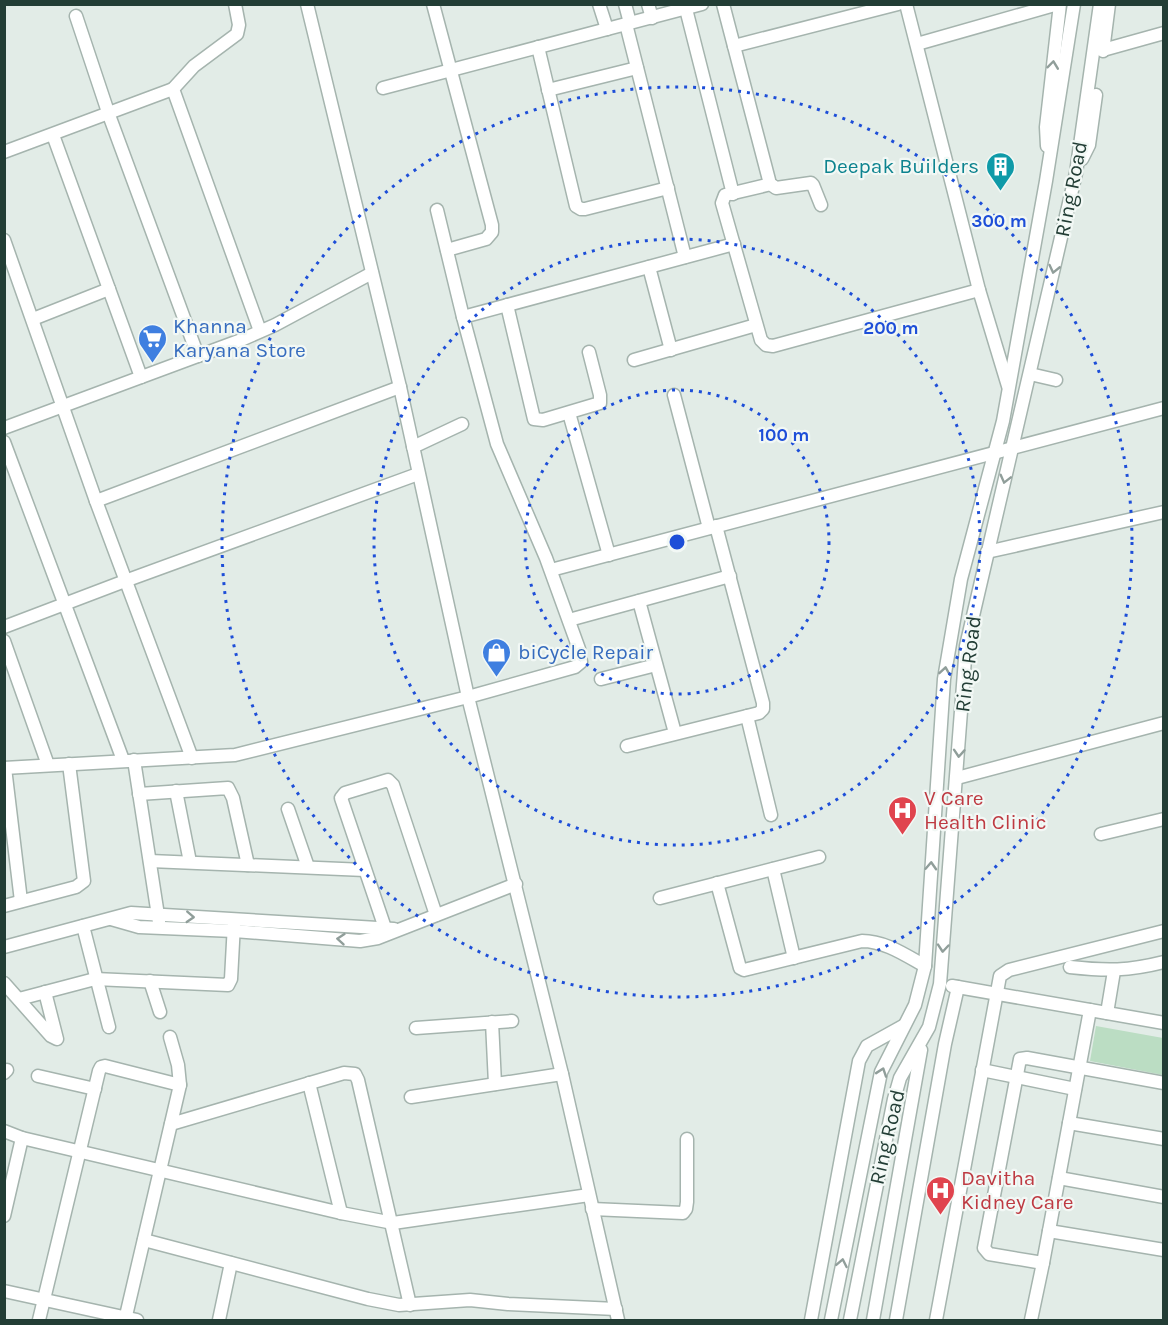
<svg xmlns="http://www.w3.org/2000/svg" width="1168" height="1325" viewBox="0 0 1168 1325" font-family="Karla,sans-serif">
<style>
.green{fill:#bbddc3}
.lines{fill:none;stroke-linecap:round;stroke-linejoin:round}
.minor-casing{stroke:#a5b4ae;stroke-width:15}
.minor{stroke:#fff;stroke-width:12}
.oneway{stroke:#909e9a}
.ring{fill:none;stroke:#1d4ed8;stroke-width:3;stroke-dasharray:3 6}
.labels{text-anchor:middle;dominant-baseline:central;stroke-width:4.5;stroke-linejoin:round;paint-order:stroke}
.culture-label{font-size:21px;fill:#0d838f;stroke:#f2f8f5;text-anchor:end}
.street-label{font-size:21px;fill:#223d35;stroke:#f2f8f5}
.shop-label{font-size:21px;fill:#366cbe;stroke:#f2f8f5;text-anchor:start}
.health-label{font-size:21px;fill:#be3a42;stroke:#f2f8f5;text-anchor:start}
.centre{fill:#1d4ed8;stroke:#f2f8f5;stroke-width:3}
.ring-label{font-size:18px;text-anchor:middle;font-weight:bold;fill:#1d4ed8;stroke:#f2f8f5;stroke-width:4.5;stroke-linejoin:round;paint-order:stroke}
</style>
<rect width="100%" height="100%" fill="#e2ece7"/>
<polygon class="green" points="1096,1026 1163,1038 1163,1075 1090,1061"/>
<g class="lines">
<defs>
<g id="minor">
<polyline points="235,4 239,25 237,34 194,66 173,89 260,331"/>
<polyline points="307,4 400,387 468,697 562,1074 618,1320"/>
<polyline points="433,4 492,225 492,232 486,239 447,250"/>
<polyline points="599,4 607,29"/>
<polyline points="625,4 630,23"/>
<polyline points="648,4 652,18"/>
<polyline points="723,4 769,180 767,185 725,195 722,203 761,340 766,345 773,346 979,290"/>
<polyline points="906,4 979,290 1008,386"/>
<polyline points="686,9 733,194"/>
<polyline points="76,16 109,115 198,356"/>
<polyline points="626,24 685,257"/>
<polyline points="917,44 1058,4"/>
<polyline points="734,46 898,4"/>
<polyline points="538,47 576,206 581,209 585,209 668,188"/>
<polyline points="1103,50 1164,33"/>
<polyline points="1103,51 1109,4"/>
<polyline points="383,88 702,4"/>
<polyline points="548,90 637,68"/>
<polyline points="53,135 141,377"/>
<polyline points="1047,146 1046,127 1060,4"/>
<polyline points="4,152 173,89"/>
<polyline points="1082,159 1089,145 1096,95"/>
<polyline points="769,183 776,188 811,183 813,185 821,205"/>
<polyline points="437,210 463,317"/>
<polyline points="4,240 96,501 192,758"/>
<polyline points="649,267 671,350"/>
<polyline points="507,305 534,419 543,420 600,403 600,395 589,352"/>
<polyline points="33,319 109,289"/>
<polyline points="634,360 756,325"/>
<polyline points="1030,374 1056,380"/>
<polyline points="674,395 709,528"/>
<polyline points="569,413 609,555"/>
<polyline points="4,428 241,340 275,325 372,273"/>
<polyline points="4,442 123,760"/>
<polyline points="413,447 462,424"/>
<polyline points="96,501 400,387"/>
<polyline points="987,552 1164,512"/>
<polyline points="551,570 1164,408"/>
<polyline points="639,601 675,733"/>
<polyline points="569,620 730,576"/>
<polyline points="4,627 125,581 418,474"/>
<polyline points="4,641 48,765"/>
<polyline points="601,679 656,665"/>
<polyline points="747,716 771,815"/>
<polyline points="627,746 759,713 763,709 763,703 716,526"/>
<polyline points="134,760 159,922"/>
<polyline points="4,768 235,755 468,697 575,667 581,662 579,649 546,558 497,444 463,317 734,244"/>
<polyline points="5,768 21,901"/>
<polyline points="957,778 1164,723"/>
<polyline points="176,791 190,862"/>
<polyline points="139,794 228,788 233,798 248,865"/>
<polyline points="288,809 308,867"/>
<polyline points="1101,834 1164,819"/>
<polyline points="150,861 365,870"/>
<polyline points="773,869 794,958"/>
<path d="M717 883 740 968 744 970 862 941C885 941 905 955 925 966"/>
<polyline points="660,898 819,857"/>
<polyline points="4,906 76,887 84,881 69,764"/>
<polyline points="111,919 139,927 234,931 360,941 378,938 516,884"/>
<polyline points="83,926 109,1027"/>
<polyline points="385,928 341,798 345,793 388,780 393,785 436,915"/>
<polyline points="4,947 131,913 394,929"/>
<path d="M1070 967C1107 971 1128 971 1164 962"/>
<polyline points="150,981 160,1012"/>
<polyline points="4,983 51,1036 57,1039 45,992"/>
<polyline points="952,986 1164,1023"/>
<polyline points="19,999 95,979 228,985 231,979 234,924"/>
<polyline points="1107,1013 1114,971"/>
<polyline points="492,1022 495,1084"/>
<polyline points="416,1028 512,1021"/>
<polyline points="170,1037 178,1065 180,1085"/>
<polyline points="982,1070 1075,1089"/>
<polyline points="4,1073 7,1070"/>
<polyline points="38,1076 95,1089"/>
<polyline points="309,1083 341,1213"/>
<polyline points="411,1097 562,1074"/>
<polyline points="1069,1123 1164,1139"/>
<polyline points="171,1124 344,1073 355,1074 358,1080 410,1305"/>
<polyline points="4,1131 22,1138"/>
<polyline points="1059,1178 1164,1197"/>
<polyline points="592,1209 683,1213 686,1209 687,1202 687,1139"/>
<polyline points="4,1216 22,1138 341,1213 393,1223 589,1195"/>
<polyline points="1049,1231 1164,1250"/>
<polyline points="144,1240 368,1299 399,1305 470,1300 508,1304 616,1309"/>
<polyline points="1043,1263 989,1254 984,1248 1020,1059 1027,1058 1164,1083"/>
<polyline points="4,1291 137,1320"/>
<polyline points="39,1320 99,1071 101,1067 105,1066 180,1085 125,1320"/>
<polyline points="219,1320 231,1263"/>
<polyline points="811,1320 859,1061 867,1046 903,1026"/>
<polyline points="831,1320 881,1072 915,1005 925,966 944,679 961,579 1003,421 1046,181 1074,4"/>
<polyline points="850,1320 894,1099 900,1078 929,1027 940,984 966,646 1076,173 1100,4"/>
<polyline points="873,1320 921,1050"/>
<polyline points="896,1320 945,1044 958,987"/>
<polyline points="936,1320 1000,976 1009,970 1164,931"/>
<polyline points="1031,1320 1043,1263 1090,1010"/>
</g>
</defs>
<use href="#minor" class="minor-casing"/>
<use href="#minor" class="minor"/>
</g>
<defs><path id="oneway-chevron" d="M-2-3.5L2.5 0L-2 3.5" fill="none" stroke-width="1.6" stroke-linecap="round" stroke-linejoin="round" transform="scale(1.5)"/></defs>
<g class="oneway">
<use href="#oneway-chevron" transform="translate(1053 65) rotate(-83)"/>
<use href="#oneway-chevron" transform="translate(1054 269) rotate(103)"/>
<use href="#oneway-chevron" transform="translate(1005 479) rotate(104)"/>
<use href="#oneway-chevron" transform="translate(945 671) rotate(-81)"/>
<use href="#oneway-chevron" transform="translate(959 753) rotate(94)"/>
<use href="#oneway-chevron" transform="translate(931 866) rotate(-87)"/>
<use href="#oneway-chevron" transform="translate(190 917) rotate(3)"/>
<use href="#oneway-chevron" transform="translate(341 939) rotate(-175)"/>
<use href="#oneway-chevron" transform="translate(943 948) rotate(95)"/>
<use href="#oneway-chevron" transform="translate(882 1072) rotate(-71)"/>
<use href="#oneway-chevron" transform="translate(842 1263) rotate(-79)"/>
</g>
<g class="ring">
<circle cx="677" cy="542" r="152"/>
<circle cx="677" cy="542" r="303"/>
<circle cx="677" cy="542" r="455"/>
</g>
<defs>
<symbol id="building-pin" viewBox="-11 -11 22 30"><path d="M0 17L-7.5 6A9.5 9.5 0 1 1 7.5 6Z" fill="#0f9aa8" stroke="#f2f8f5"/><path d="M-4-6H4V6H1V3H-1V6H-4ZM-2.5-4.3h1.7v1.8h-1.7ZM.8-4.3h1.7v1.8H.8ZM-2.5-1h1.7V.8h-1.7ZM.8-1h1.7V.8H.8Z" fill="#fff"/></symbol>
<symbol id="supermarket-pin" viewBox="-11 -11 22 30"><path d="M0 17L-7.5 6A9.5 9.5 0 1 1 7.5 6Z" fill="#3f7fe0" stroke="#f2f8f5"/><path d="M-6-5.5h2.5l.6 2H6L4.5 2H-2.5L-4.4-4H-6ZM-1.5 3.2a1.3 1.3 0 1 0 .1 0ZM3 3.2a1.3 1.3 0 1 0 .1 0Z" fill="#fff"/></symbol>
<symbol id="shop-pin" viewBox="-11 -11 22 30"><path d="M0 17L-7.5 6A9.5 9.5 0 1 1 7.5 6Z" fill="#3f7fe0" stroke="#f2f8f5"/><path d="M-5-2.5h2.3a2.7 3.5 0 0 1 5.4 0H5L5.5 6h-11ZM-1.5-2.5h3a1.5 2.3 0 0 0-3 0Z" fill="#fff"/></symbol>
<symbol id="hospital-pin" viewBox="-11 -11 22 30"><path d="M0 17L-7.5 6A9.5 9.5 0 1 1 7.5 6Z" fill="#e0444e" stroke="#f2f8f5"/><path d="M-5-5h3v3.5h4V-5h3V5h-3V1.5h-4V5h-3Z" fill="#fff"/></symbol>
</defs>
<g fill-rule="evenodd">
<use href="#building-pin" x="984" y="150" width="33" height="45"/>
<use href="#supermarket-pin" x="136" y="322" width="33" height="45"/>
<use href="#shop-pin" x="480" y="636" width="33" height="45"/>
<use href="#hospital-pin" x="886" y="794" width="33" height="45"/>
<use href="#hospital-pin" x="924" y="1174" width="33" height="45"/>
</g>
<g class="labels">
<g class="culture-label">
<text x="979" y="166">Deepak Builders</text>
</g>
<g class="street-label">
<text transform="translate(1071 189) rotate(-79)">Ring Road</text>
<text transform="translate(968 664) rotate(-83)">Ring Road</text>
<text transform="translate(887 1137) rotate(-77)">Ring Road</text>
</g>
<g class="shop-label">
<text x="173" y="326">Khanna<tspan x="173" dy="24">Karyana Store</tspan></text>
<text x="518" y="652">biCycle Repair</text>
</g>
<g class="health-label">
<text x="924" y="798">V Care<tspan x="924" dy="24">Health Clinic</tspan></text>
<text x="961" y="1178">Davitha<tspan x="961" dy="24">Kidney Care</tspan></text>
</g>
</g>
<circle cx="677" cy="542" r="9" class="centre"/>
<g class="ring-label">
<text x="999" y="227">300 m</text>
<text x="891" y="334">200 m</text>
<text x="784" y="441">100 m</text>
</g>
<rect width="1168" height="1325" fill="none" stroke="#223d35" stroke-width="12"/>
</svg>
